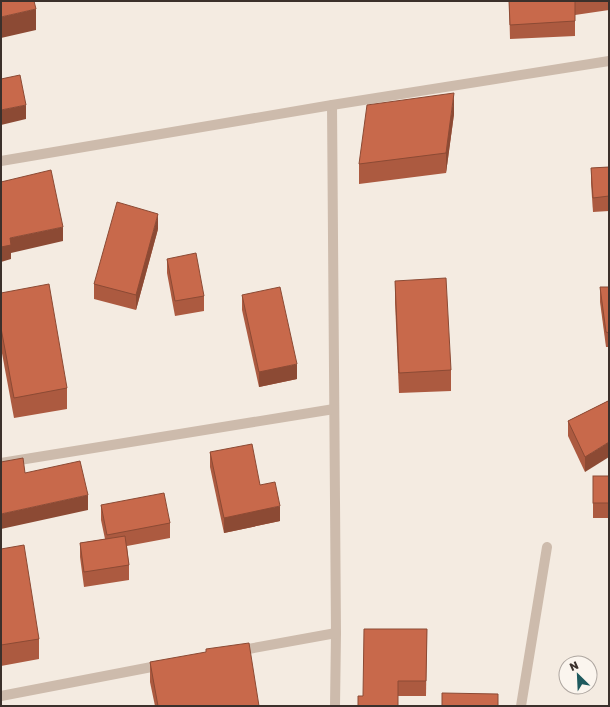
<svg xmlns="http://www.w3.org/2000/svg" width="610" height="707" viewBox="0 0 610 707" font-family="'Golos Text',sans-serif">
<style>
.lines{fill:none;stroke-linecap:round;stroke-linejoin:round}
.street{stroke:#cdbbac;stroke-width:10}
.wall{fill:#ac5a40}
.shaded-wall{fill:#8c4a34}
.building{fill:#c8694b;stroke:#8c4a34}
</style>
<rect width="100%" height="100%" fill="#f4ebe1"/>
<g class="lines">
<g class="street">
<polyline points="332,105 336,633 335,706"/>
<polyline points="1,161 332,105 609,61"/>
<polyline points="1,463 334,409"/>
<polyline points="237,651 336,633"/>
<polyline points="1,696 162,665"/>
<polyline points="521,706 547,547"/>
</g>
</g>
<g class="wall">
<polygon points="509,1 609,1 609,10 575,15 575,36 510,39"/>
<polygon points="454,114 446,173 359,184 359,164"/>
<polygon points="609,167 609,211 593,212 591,183 591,168"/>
<polygon points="158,229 136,310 94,299 94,284"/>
<polygon points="167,259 204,296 204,311 175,316 167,273"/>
<polygon points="395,281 451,370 451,391 399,393 395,302"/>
<polygon points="600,287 609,287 609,347 606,347 600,302"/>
<polygon points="1,293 67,388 67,409 14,418 1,348"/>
<polygon points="242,295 297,379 259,387 242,310"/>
<polygon points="608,401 585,472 568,436 568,421"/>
<polygon points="210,452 260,485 280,521 224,533 210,467"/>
<rect x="593" y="476" width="16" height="42"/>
<polygon points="101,505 170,523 170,538 127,546 129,565 129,580 84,587 80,557 80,543 105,539 101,520"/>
<polygon points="1,549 39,639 39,659 1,666"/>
<polygon points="427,629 426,696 363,696"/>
<polygon points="150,662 259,706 155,706 150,682"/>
</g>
<g class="shaded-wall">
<polygon points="36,9 36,30 1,38 1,17"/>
<polygon points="454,93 454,114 446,173 446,153"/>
<polygon points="26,105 26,119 1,125 1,110"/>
<polygon points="158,214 158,229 136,310 136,295"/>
<polygon points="63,227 63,241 11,253 11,259 1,262 1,247 10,238"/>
<polygon points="297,364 297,379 259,387 259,372"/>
<polygon points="609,442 609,457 585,472 585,457"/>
<polygon points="88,495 88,510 1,529 1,514"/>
<polygon points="280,506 280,521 224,533 224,518"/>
</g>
<g class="building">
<polygon points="1,1 34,1 36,9 1,17"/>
<polygon points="509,1 575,1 575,21 510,25"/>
<polygon points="20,75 26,105 1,110 1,79"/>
<polygon points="454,93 446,153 359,164 367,105"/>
<polygon points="609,167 609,196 593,198 591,168"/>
<polygon points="51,170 63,227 10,238 11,245 1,247 1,182"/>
<polygon points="117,202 158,214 136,295 94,284"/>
<polygon points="196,253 204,296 175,301 167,259"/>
<polygon points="446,278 451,370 399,373 395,281"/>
<polygon points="49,284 67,388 14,398 1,328 1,293"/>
<polygon points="280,287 297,364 259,372 242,295"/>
<polygon points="600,287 609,287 609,333 606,332"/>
<polygon points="608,401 609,404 609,442 585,457 568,421"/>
<polygon points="252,444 260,485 275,482 280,506 224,518 210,452"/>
<polygon points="23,458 25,473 80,461 88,495 1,514 1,462"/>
<rect x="593" y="476" width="16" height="27"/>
<polygon points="164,493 170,523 107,535 101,505"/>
<polygon points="125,536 129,565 84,572 80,543"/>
<polygon points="24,545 39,639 1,645 1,549"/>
<polygon points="364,629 427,629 426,681 398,681 398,706 358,706 358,696 363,696"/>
<polygon points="249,643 259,706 158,706 150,662 206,652 206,649"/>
<polygon points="442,693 498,694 498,706 442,706"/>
</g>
<rect width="610" height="707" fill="none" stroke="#3b302b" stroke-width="4"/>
<g transform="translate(578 675) rotate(336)"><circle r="19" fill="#fbf5ee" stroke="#aea6a0"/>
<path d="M0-3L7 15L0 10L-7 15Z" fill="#1f5a5e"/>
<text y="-6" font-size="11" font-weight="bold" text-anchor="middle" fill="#3b302b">N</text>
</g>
</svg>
